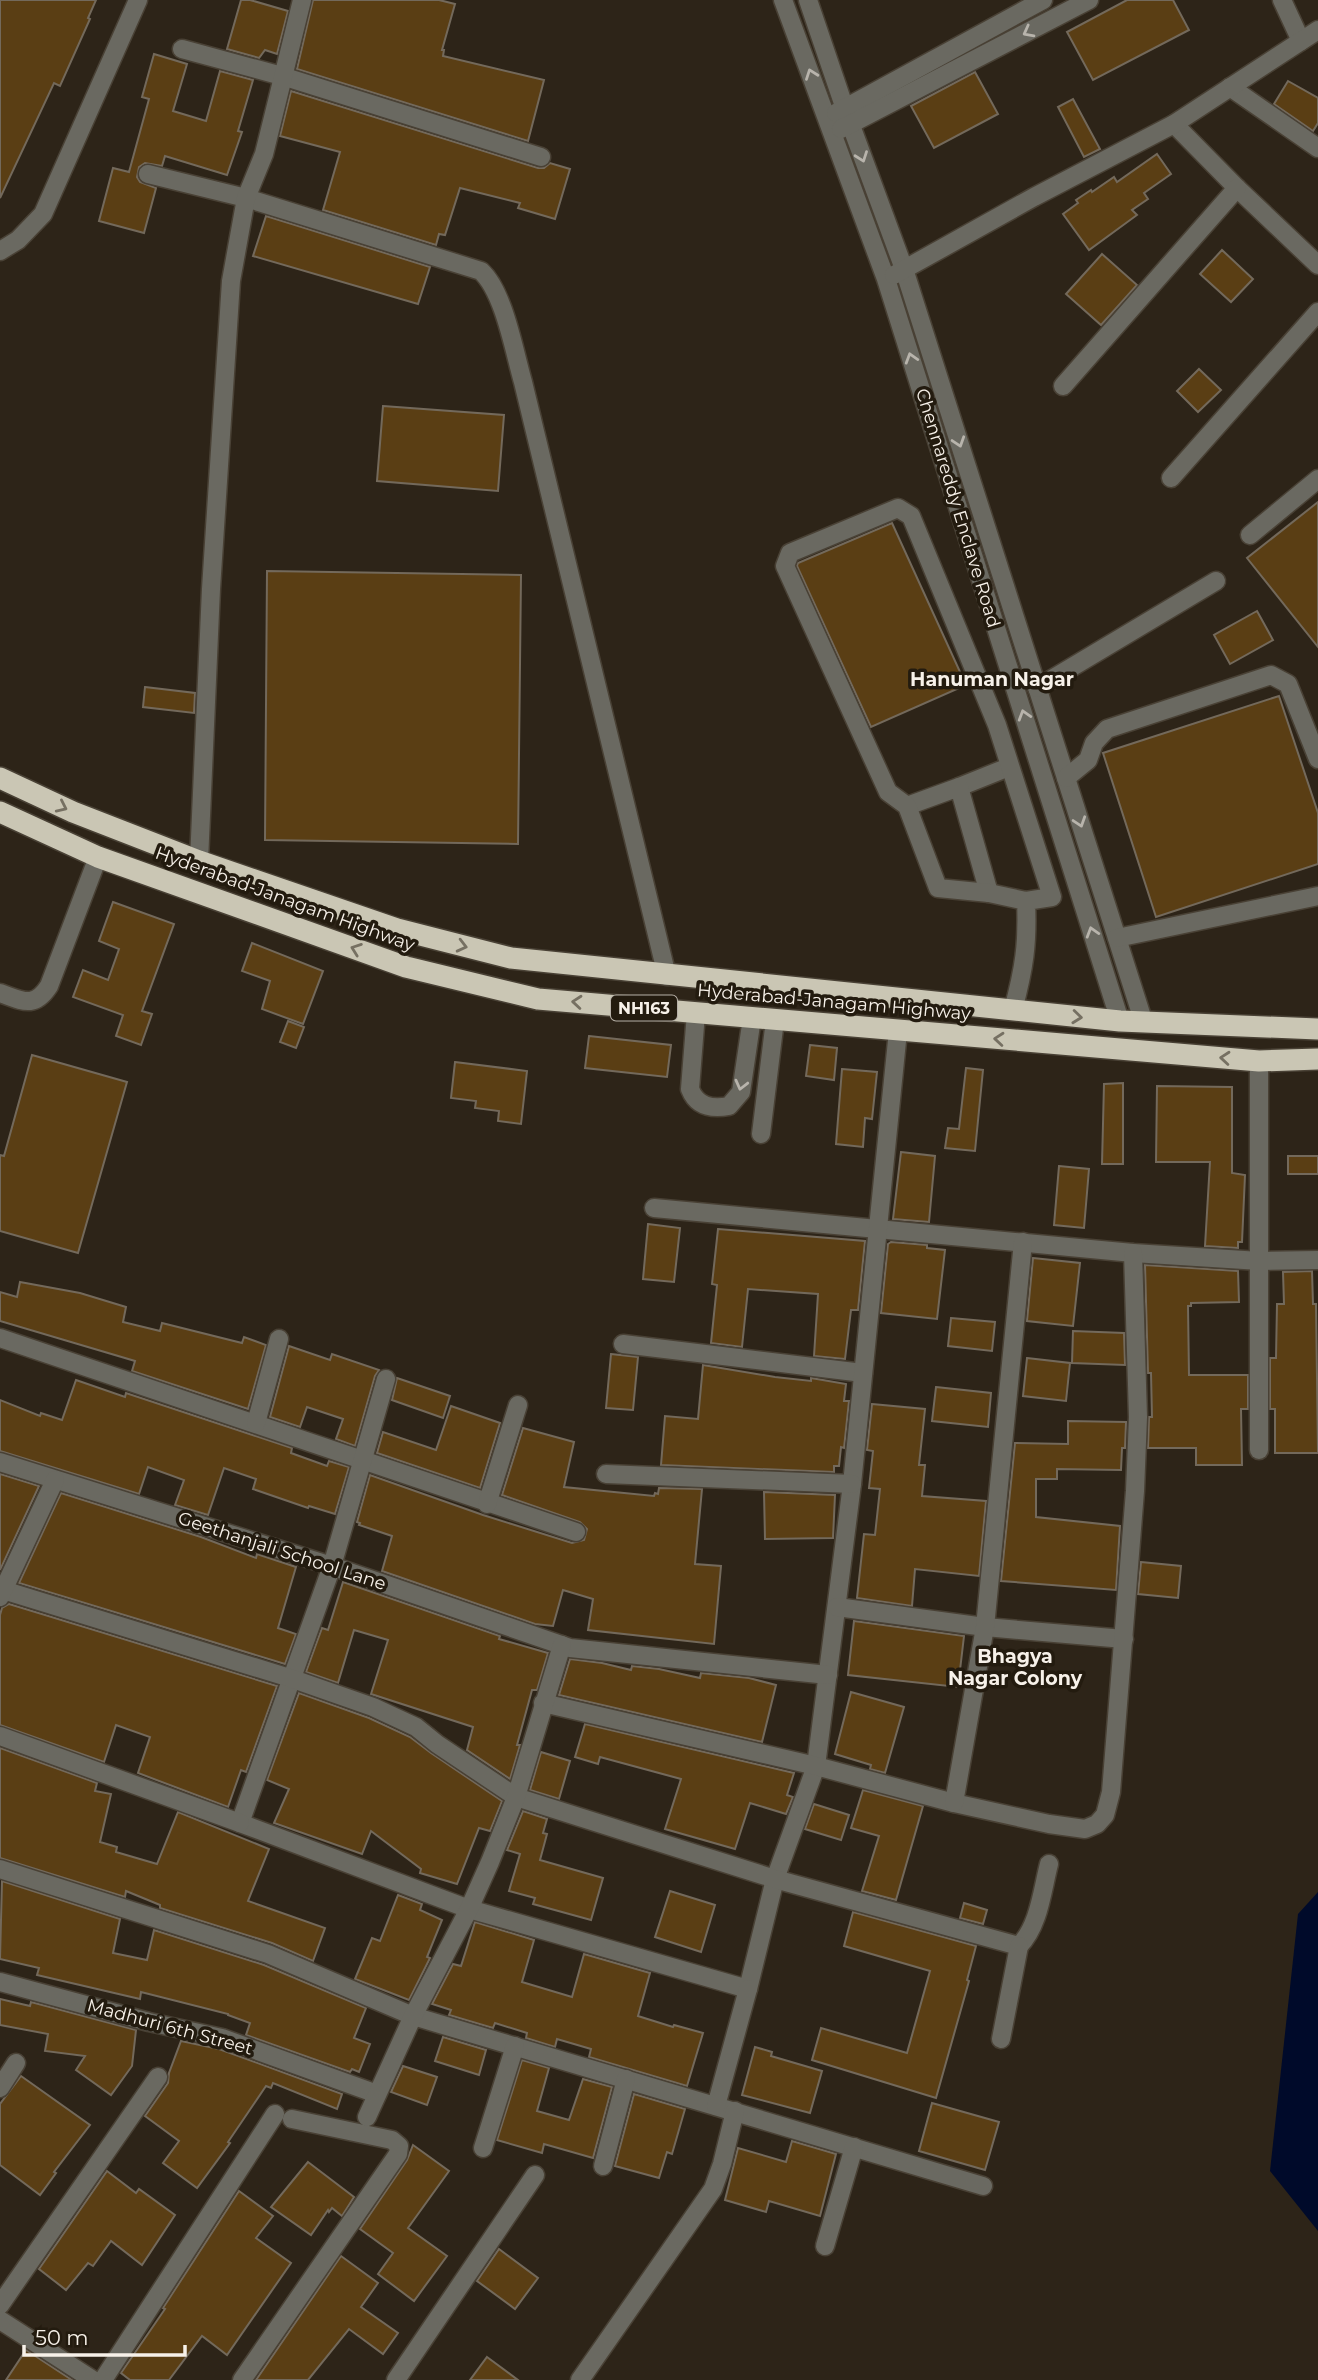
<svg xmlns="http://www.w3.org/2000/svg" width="1318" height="2380" viewBox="0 0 1318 2380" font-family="Montserrat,sans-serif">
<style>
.water{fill:#000a2a}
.building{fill:#5a3e14;stroke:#73695b;stroke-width:2}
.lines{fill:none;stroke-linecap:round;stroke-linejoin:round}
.minor-casing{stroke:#494135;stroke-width:21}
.highway-casing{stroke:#494135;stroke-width:24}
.minor{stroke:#6a6961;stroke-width:18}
.highway{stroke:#cac6b4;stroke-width:21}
.oneway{stroke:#b8b4ac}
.oneway2{stroke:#767062}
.labels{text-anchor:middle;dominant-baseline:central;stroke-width:7;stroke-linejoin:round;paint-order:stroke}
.shield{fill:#231b0f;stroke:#b7b1a8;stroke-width:2}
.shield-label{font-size:16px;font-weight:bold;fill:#f7f1e9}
.street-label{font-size:18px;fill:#f7f1e9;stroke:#231b0f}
.neighbourhood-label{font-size:19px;font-weight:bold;fill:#f7f1e9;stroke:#231b0f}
</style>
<rect width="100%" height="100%" fill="#2d2418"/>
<polygon class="water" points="1318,1892 1318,2231 1270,2171 1298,1914"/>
<g class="building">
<polygon points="0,0 96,0 88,18 90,19 60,86 54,83 0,198"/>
<polygon points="241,0 250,0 288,11 277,54 265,50 259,58 227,49"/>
<polygon points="313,0 439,0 455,4 442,50 444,50 443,56 544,80 528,141 297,69"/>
<polygon points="1127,0 1173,0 1189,30 1093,80 1067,32"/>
<polygon points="154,54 187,64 173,111 206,121 220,71 253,80 238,131 242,132 227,175 165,156 162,166 145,163 139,167 137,177 140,182 156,188 144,233 99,221 113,168 129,172 149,99 142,97"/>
<polygon points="975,72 998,114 934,148 911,106"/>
<polygon points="1288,81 1318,98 1318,123 1313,131 1274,104"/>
<polygon points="291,91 538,168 544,168 550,163 570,169 555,219 518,208 520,203 460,188 445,235 439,234 436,245 323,210 340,152 280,136"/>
<polygon points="1073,99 1100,149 1084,157 1058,107"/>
<polygon points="1157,154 1171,174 1144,193 1148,199 1132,210 1137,215 1089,250 1063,214 1078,203 1076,200 1091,190 1092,192 1114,177 1117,182"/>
<polygon points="266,216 430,267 418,304 253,256"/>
<polygon points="1222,250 1253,279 1231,302 1200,274"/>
<polygon points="1102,254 1137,285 1101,325 1066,294"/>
<polygon points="1199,369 1221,390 1198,412 1177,391"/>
<polygon points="383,406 504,415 498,491 377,481"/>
<polygon points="1318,502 1318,647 1247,558"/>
<polygon points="892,523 966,685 871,727 797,566 798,563"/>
<polygon points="267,571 521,575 518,844 265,840"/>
<polygon points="1257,611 1273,640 1230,664 1214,635"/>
<polygon points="145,687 195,693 194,713 143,707"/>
<polygon points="1279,696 1318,813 1318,864 1156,917 1103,753"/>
<polygon points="113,902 174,924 142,1011 152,1014 141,1045 116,1036 123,1015 73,997 83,970 108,980 119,949 99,941"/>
<polygon points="252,943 323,971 303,1024 262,1009 270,981 242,971"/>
<polygon points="288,1021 304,1027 296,1048 280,1042"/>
<polygon points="589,1036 671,1045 667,1077 585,1068"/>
<polygon points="810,1045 837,1048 834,1080 806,1076"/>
<polygon points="32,1055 127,1082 78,1253 0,1231 0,1155 4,1156"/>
<polygon points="455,1062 527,1071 521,1124 498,1121 499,1111 475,1108 476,1101 451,1098"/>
<polygon points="966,1068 983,1070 975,1151 945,1148 948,1128 959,1129"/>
<polygon points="842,1069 877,1072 872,1119 865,1118 863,1147 836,1144"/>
<polygon points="1123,1083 1123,1164 1102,1164 1104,1084"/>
<polygon points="1157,1086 1232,1087 1232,1173 1245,1175 1242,1242 1238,1242 1238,1248 1205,1246 1210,1162 1156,1162"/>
<polygon points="901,1152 935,1156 929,1222 893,1219"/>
<rect x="1288" y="1156" width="30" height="18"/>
<polygon points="1059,1166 1089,1169 1084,1228 1054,1225"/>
<polygon points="648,1224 680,1228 674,1282 643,1279"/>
<polygon points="718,1229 865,1241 858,1310 851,1310 845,1359 814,1356 818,1294 748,1289 742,1347 711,1343 717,1285 712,1284"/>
<polygon points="891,1242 927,1245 927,1248 945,1250 937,1319 881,1313 888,1244"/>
<polygon points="1033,1258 1080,1263 1073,1326 1027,1321"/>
<polygon points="1145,1265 1238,1271 1239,1302 1191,1303 1191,1306 1188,1306 1189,1375 1248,1375 1248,1409 1241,1409 1242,1465 1196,1465 1196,1448 1148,1448 1149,1417 1152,1417 1151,1373 1148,1373"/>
<polygon points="1312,1271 1313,1304 1316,1304 1318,1453 1275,1453 1275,1409 1270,1409 1270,1358 1276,1358 1277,1304 1284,1304 1283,1272"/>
<polygon points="20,1282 80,1293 126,1307 123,1322 160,1331 162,1323 242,1343 244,1337 266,1345 248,1409 132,1371 135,1361 0,1321 0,1292 17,1297"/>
<polygon points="951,1318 995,1322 992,1351 948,1346"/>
<polygon points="1073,1331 1124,1333 1125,1365 1072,1363"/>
<polygon points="289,1346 330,1360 332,1354 379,1370 375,1376 355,1446 336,1439 343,1419 307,1407 300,1427 270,1417"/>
<polygon points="611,1354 638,1357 633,1410 606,1408"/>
<polygon points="1027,1358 1070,1363 1066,1401 1023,1396"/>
<polygon points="703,1365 775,1377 811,1381 811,1378 846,1384 844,1401 849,1401 844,1448 841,1447 839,1466 834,1466 834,1472 661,1465 665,1416 698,1419"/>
<polygon points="397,1378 450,1396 443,1418 392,1400"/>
<polygon points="76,1380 125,1397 126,1393 292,1448 291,1453 327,1466 329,1461 349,1467 335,1514 309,1506 308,1508 253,1489 256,1479 224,1468 208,1515 175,1505 184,1480 148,1467 139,1494 0,1451 0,1400 40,1416 41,1413 62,1420"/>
<polygon points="936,1387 991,1393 988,1427 932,1421"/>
<polygon points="872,1404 925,1409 919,1465 925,1465 922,1496 986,1501 979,1576 915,1569 912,1606 857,1598 864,1534 875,1535 880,1489 869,1488 873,1451 867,1450"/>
<polygon points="451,1406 500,1423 480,1488 377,1453 383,1432 436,1450"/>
<polygon points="1068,1421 1126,1422 1125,1448 1122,1448 1121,1470 1057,1469 1057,1479 1036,1479 1036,1517 1120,1526 1116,1590 1001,1581 1015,1443 1068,1444"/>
<polygon points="523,1428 574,1442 564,1487 654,1496 655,1493 658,1494 659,1488 702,1489 695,1564 721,1566 714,1644 588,1630 593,1599 563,1590 553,1626 535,1624 382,1571 392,1536 359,1525 360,1523 357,1522 370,1475 483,1515 572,1543 584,1540 587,1529 580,1522 502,1495"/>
<polygon points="0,1474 39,1486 0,1570"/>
<polygon points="764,1492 835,1495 833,1538 765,1539"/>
<polygon points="61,1493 201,1537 256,1558 257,1554 296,1567 278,1628 296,1634 285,1664 19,1583"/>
<polygon points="1141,1562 1181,1566 1178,1598 1138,1594"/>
<polygon points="343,1582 500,1636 499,1639 548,1653 537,1690 532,1690 517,1745 520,1745 510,1779 467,1750 473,1727 371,1694 388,1640 354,1630 338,1683 306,1672 322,1628 328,1630"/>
<polygon points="9,1604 277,1686 246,1772 241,1770 228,1807 138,1773 150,1737 116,1725 104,1762 0,1725 0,1615 2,1608"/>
<polygon points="854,1621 964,1636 958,1687 848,1675"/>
<polygon points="570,1659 602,1663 631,1670 632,1666 659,1669 700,1678 701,1673 749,1678 776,1685 762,1742 559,1695"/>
<polygon points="851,1692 904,1707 885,1773 870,1769 871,1765 835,1754"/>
<polygon points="299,1693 369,1718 410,1737 431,1753 502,1801 490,1831 479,1828 457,1884 420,1873 421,1869 371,1831 362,1854 274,1823 289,1789 267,1780"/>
<polygon points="585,1724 794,1773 787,1795 793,1797 786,1814 750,1803 735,1849 665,1829 681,1779 600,1757 598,1764 575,1757"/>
<polygon points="0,1748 97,1783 95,1791 111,1794 100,1842 117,1847 116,1852 157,1864 178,1812 269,1849 248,1901 325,1928 313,1961 272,1943 160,1908 160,1905 126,1891 125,1897 0,1858"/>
<polygon points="541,1752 570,1761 559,1799 530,1790"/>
<polygon points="863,1790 923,1806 896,1900 862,1891 879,1836 851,1828"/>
<polygon points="814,1804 849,1815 841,1840 805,1829"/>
<polygon points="523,1811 547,1819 543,1833 547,1834 540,1860 603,1878 591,1920 533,1904 535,1898 509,1891 520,1854 507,1850"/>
<polygon points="2,1881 120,1919 113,1953 147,1960 154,1930 264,1965 366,2008 354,2038 370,2044 359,2072 352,2069 350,2072 246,2035 250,2023 228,2015 228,2014 141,1992 140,1999 37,1975 39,1968 0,1959"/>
<polygon points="670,1891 715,1905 701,1952 655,1937"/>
<polygon points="398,1895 422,1904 420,1910 442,1920 427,1957 430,1958 409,2000 355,1979 372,1938 380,1941"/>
<polygon points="964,1903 987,1910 983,1924 960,1918"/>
<polygon points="853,1912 976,1946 967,1980 969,1981 936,2098 812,2060 821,2028 907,2053 930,1971 844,1946"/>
<polygon points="475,1922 534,1940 522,1982 572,1997 584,1954 650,1973 638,2016 673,2027 674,2025 703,2033 687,2086 589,2057 591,2049 557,2039 555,2047 526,2038 527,2033 495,2023 493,2028 449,2015 451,2010 432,2004 453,1964 461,1966"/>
<polygon points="0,1999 30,2006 31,2002 136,2030 132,2066 111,2095 76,2070 85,2056 45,2051 48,2034 0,2025"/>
<polygon points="443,2037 486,2050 479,2075 435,2061"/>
<polygon points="181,2041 219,2049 342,2094 337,2109 273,2083 271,2088 266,2086 228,2142 230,2143 197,2188 163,2163 179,2141 145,2116 168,2083 169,2073"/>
<polygon points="755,2047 772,2052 771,2056 822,2071 810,2113 742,2095"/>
<polygon points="522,2060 549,2068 537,2111 569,2120 583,2079 612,2087 593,2158 544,2144 542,2153 497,2140"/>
<polygon points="403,2066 437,2077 427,2105 391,2092"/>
<polygon points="21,2076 90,2125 54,2172 56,2173 40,2195 0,2165 0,2104"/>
<polygon points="634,2094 685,2109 672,2154 667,2152 659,2178 615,2166"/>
<polygon points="932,2103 999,2122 985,2170 919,2151"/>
<polygon points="792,2141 836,2154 820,2216 769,2201 766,2212 725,2200 738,2148 786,2162"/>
<polygon points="413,2145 449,2171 408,2228 447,2256 414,2301 378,2274 393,2253 360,2229 407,2160"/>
<polygon points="308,2162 354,2197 342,2216 332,2208 329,2212 328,2210 311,2235 271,2207"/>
<polygon points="107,2171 136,2193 139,2189 175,2215 142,2265 111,2241 93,2266 88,2263 66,2290 39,2269"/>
<polygon points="239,2191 273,2216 256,2238 291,2263 227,2355 202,2336 169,2380 130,2380 121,2373 165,2309 163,2308"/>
<polygon points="499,2249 538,2278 515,2309 477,2281"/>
<polygon points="341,2256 378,2283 361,2307 398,2333 383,2354 349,2329 308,2380 256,2380"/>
<polygon points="26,2350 72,2380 6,2380"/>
<polygon points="487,2357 518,2380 470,2380"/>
</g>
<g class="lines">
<defs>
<g id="minor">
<polyline points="783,0 886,279 1120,1021"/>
<polyline points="808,0 845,109 904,269 1143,1020"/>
<polyline points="1282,0 1301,41"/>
<polyline points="182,49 282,76 541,157"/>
<polyline points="1230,87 1318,148"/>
<polyline points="836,113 1043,0"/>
<polyline points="1174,124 1237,188 1318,265"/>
<polyline points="841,129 1089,0"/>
<path d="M148 174 246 198 481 271C504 292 514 351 523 382L667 976"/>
<polyline points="0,251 18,240 43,214 138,0"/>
<polyline points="894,275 1034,197 1174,124 1318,30"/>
<polyline points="1063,386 1237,188"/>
<polyline points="1171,478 1318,312"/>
<polyline points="1250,535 1318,479"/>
<polyline points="1037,688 1216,581"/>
<polyline points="1066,778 1088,760 1094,743 1107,729 1271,675 1288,684 1318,759"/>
<polyline points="959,787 1009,767"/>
<polyline points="907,806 959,787 989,893"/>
<polyline points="199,861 211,589 231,281 246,198 264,154 302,0"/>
<polyline points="1117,938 1318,896"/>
<path d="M0 993C23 1001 34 1009 49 986L98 857"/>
<path d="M1013 1010C1024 969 1028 944 1026 901L1052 897 997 725 911 516 898 508 790 553 785 566 888 792 907 806 938 888 989 893 1026 901"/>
<path d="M696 1013 690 1089C697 1107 712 1109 729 1106L741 1092 752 1018"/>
<polyline points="761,1134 775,1020"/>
<polyline points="654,1208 1133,1253 1260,1261 1318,1260"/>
<polyline points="0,1338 576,1532"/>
<polyline points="623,1344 863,1373"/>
<polyline points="386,1379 332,1566 240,1823 469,1909 748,1989 775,1879 816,1766 852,1484 898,1031"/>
<polyline points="256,1423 279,1339"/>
<polyline points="1259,1450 1259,1061"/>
<polyline points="0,1462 332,1566 570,1648 828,1675"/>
<polyline points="606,1474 852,1484"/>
<polyline points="487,1504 518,1405"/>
<path d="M0 1589 290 1678 373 1707 416 1727 437 1744 516 1797 775 1879 1019 1946C1039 1926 1042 1891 1049 1864"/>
<polyline points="0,1597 55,1480"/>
<polyline points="837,1607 985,1627 1124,1639"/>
<polyline points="543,1703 816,1766 954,1803 1049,1824 1085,1829 1097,1824 1105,1815 1111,1792 1135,1491 1138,1417 1133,1253"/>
<polyline points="0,1736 240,1823"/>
<polyline points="954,1803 985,1627 1023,1242"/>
<polyline points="0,1869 268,1954 413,2016 983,2186"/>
<polyline points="0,1982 149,2022 222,2038 377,2094"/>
<polyline points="1001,2039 1019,1946"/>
<polyline points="0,2088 16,2063"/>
<polyline points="716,2106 748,1989"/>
<polyline points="367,2117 413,2016 469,1909 490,1862 516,1797 562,1645"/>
<polyline points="483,2148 515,2046"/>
<polyline points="603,2166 626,2079"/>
<polyline points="825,2246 854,2147"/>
<polyline points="0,2305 158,2077"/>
<polyline points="0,2320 93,2380"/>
<polyline points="103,2380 275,2114"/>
<polyline points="242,2380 398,2154 399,2146 392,2140 292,2119"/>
<polyline points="396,2380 535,2175"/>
<polyline points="580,2380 713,2189 722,2164 735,2111"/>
</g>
<g id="highway">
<polyline points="0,778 73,812 199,861 397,929 511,958 1120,1021 1318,1029"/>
<polyline points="0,812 98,857 406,967 538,999 1259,1061 1318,1059"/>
</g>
</defs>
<use href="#minor" class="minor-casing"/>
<use href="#highway" class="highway-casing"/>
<use href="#minor" class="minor"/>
<use href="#highway" class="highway"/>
</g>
<defs><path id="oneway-chevron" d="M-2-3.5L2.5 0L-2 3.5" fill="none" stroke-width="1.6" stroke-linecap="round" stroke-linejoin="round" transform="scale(1.75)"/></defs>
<g class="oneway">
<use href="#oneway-chevron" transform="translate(1028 32) rotate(152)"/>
<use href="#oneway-chevron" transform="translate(811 74) rotate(-110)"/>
<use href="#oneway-chevron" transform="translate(862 157) rotate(70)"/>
<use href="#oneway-chevron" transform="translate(911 358) rotate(-107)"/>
<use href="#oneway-chevron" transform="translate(959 442) rotate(72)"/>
<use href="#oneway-chevron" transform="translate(1024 715) rotate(-107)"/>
<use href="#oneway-chevron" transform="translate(1080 822) rotate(72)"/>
<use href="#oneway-chevron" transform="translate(1092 932) rotate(-107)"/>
<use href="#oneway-chevron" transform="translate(741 1085) rotate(104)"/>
</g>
<g class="oneway2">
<use href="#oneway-chevron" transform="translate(62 807) rotate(25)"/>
<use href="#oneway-chevron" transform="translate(462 946) rotate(14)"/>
<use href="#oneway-chevron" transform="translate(356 949) rotate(-160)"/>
<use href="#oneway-chevron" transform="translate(577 1002) rotate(-175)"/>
<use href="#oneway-chevron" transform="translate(1077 1017) rotate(6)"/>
<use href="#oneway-chevron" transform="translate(999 1039) rotate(-175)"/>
<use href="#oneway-chevron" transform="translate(1225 1058) rotate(-175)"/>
</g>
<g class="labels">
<rect class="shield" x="611" y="995.5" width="66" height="25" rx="5"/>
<g class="shield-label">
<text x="644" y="1008">NH163</text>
</g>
<g class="street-label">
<text transform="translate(958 508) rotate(73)">Chennareddy Enclave Road</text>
<text transform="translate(285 899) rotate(20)">Hyderabad-Janagam Highway</text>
<text transform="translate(834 1002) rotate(5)">Hyderabad-Janagam Highway</text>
<text transform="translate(282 1551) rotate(18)">Geethanjali School Lane</text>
<text transform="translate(170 2027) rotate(15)">Madhuri 6th Street</text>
</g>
<g class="neighbourhood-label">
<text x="992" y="679">Hanuman Nagar</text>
<text x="1015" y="1656">Bhagya<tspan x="1015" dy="22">Nagar Colony</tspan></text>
</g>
</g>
<path d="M24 2345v10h161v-10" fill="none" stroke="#f7f1e9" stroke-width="3.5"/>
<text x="35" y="2345" font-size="21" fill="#f7f1e9" stroke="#231b0f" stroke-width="5" paint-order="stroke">50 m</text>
</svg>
